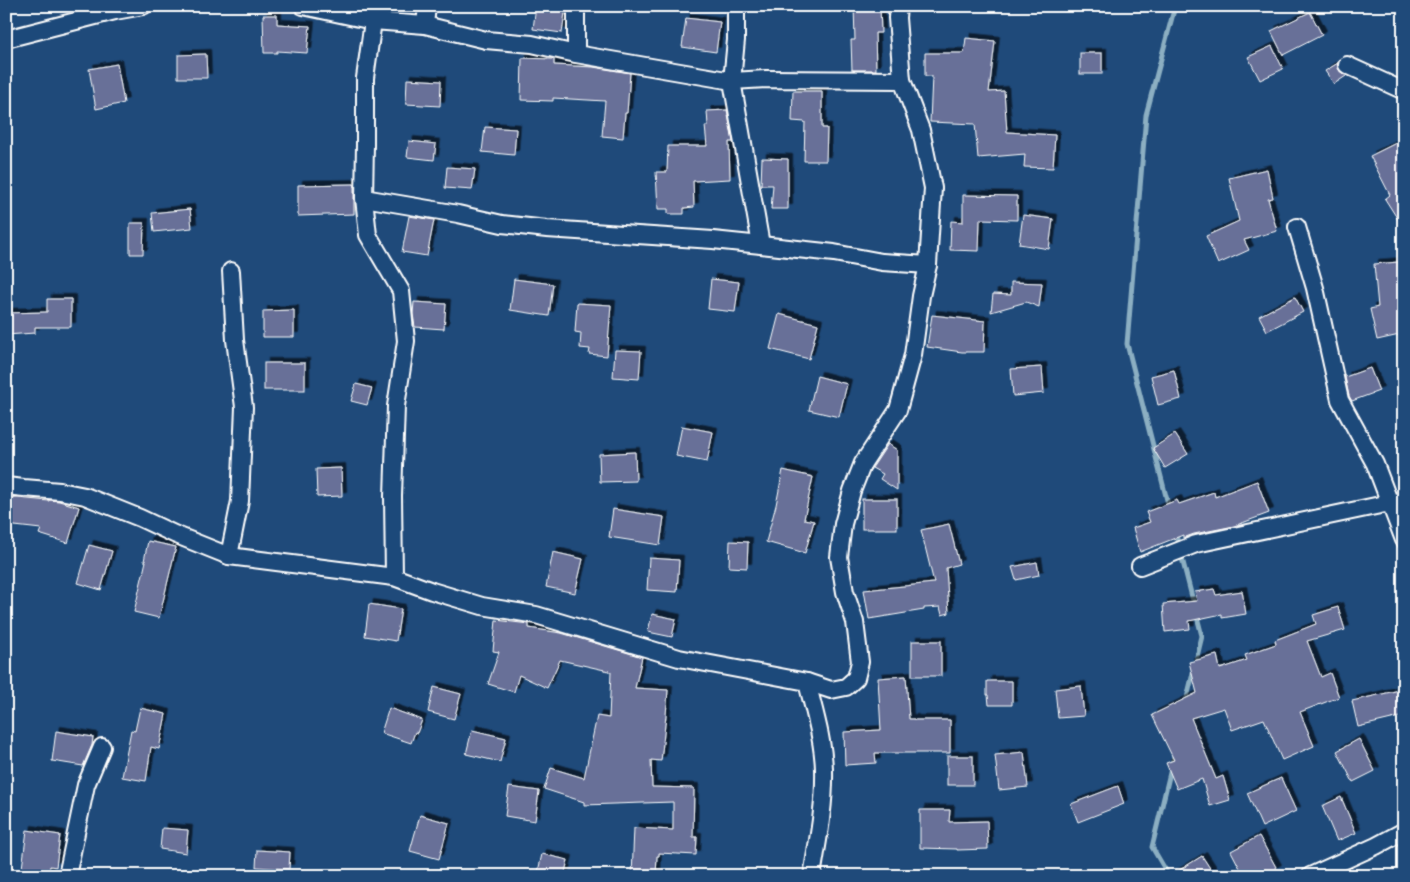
<svg xmlns="http://www.w3.org/2000/svg" width="1410" height="882" viewBox="0 0 1410 882" font-family="'Shantell Sans',sans-serif">
<style>
.lines{fill:none;stroke-linecap:round;stroke-linejoin:round}
.stream{stroke:#8cafc2;stroke-width:5}
.building{fill:#677098;stroke:#fff;filter:url(#shadow)}
.minor-casing{stroke:#fff;stroke-width:20}
.minor{stroke:#1f4a7a;stroke-width:16}
</style>
<defs>
<filter id="shadow"><feDropShadow dx="4.5" dy="-4.5" stdDeviation="0" flood-color="#0009"/></filter>
</defs>
<rect width="100%" height="100%" fill="#1f4a7a"/>
<filter id="ink" filterUnits="userSpaceOnUse"><feTurbulence type="fractalNoise" baseFrequency=".02" numOctaves="2"/><feDisplacementMap in="SourceGraphic" scale="10" xChannelSelector="R" yChannelSelector="G"/><feConvolveMatrix kernelMatrix="1 2 1 2 8 2 1 2 1" color-interpolation-filters="sRGB"/></filter>
<g filter="url(#ink)">
<g class="lines">
<g class="stream">
<polyline points="1169,508 1127,344 1146,115 1175,6"/>
<polyline points="1175,531 1202,636 1186,702"/>
<polyline points="1169,876 1152,847 1175,752"/>
</g>
</g>
<g class="building">
<polygon points="536,6 566,6 562,33 533,29"/>
<polygon points="854,6 880,6 881,33 875,33 876,70 852,70 851,40 855,40"/>
<polygon points="1310,12 1322,35 1283,55 1271,31"/>
<polygon points="263,15 277,15 277,24 310,26 307,53 277,51 277,53 264,53"/>
<polygon points="686,18 720,22 716,52 682,47"/>
<polygon points="966,38 995,41 989,92 1004,91 1007,132 1055,135 1053,168 1024,167 1025,154 978,158 975,124 930,122 932,76 925,76 925,53 964,53"/>
<polygon points="1272,46 1283,69 1260,80 1248,57"/>
<rect x="1080" y="53" width="22" height="21"/>
<polygon points="206,54 207,78 178,78 178,55"/>
<polygon points="522,58 552,59 554,59 554,65 593,67 630,73 627,113 625,113 623,138 602,136 605,101 553,98 553,101 521,100"/>
<polygon points="1338,63 1339,70 1346,76 1334,84 1325,71"/>
<polygon points="117,64 124,103 96,109 89,69"/>
<polygon points="407,79 441,81 440,106 406,104"/>
<polygon points="793,91 822,91 822,128 827,128 826,161 804,161 805,122 792,121"/>
<polygon points="727,110 733,142 729,142 730,179 693,181 694,207 684,208 684,214 668,214 668,209 658,209 656,172 667,172 668,146 707,146 705,126 708,126 707,111"/>
<polygon points="485,127 516,129 514,155 482,152"/>
<polygon points="1404,139 1404,229 1385,199 1390,195 1370,156"/>
<polygon points="409,141 436,144 434,160 407,157"/>
<polygon points="762,158 788,159 788,209 771,209 773,185 761,185"/>
<polygon points="447,167 475,169 472,190 445,188"/>
<polygon points="1267,169 1273,198 1268,199 1277,231 1244,240 1249,250 1218,264 1206,236 1239,221 1229,178"/>
<polygon points="354,184 354,214 298,216 298,185"/>
<polygon points="963,195 1017,196 1017,220 980,219 979,251 950,250 951,221 963,222"/>
<polygon points="190,209 192,228 154,232 152,213"/>
<polygon points="1023,215 1053,219 1049,249 1019,244"/>
<polygon points="409,216 434,220 427,256 402,252"/>
<polygon points="130,223 144,223 143,254 130,254"/>
<polygon points="1399,262 1404,303 1404,334 1377,340 1370,309 1378,307 1374,264"/>
<polygon points="514,279 553,284 549,316 510,310"/>
<polygon points="711,279 739,282 735,312 708,309"/>
<polygon points="1011,282 1042,283 1039,307 1026,302 991,312 993,294 1011,295"/>
<polygon points="1295,297 1303,312 1267,331 1259,316"/>
<polygon points="47,299 71,299 71,327 35,327 35,333 6,335 6,313 47,312"/>
<polygon points="414,302 446,304 444,329 415,327 413,314"/>
<polygon points="577,303 611,305 607,356 589,354 590,349 580,348 581,333 575,332"/>
<polygon points="294,310 294,337 263,337 263,311"/>
<polygon points="779,314 818,324 809,359 770,349"/>
<polygon points="932,315 985,321 984,352 962,352 927,347"/>
<polygon points="615,350 641,351 639,379 613,377"/>
<rect x="264" y="363" width="41" height="27"/>
<polygon points="1042,367 1044,393 1013,396 1011,369"/>
<polygon points="1370,368 1379,391 1352,401 1349,396 1345,377"/>
<polygon points="1174,370 1181,399 1158,405 1151,376"/>
<polygon points="817,376 847,384 839,417 809,410"/>
<polygon points="356,384 372,388 367,405 351,401"/>
<polygon points="682,426 713,432 707,462 676,456"/>
<polygon points="1175,434 1188,454 1165,468 1153,448"/>
<polygon points="888,444 897,450 897,490 880,479 883,474 872,468"/>
<polygon points="635,452 636,481 600,482 599,454"/>
<polygon points="341,468 342,496 317,497 316,469"/>
<polygon points="783,470 813,477 804,519 814,521 805,553 766,542 776,505"/>
<polygon points="1257,481 1269,513 1234,526 1194,534 1183,538 1183,535 1140,552 1133,528 1150,522 1146,512 1177,500 1179,504 1214,492 1215,497"/>
<polygon points="6,497 49,501 49,500 59,501 79,507 68,543 39,534 41,529 6,525"/>
<rect x="862" y="499" width="35" height="30"/>
<polygon points="613,509 664,517 660,545 609,537"/>
<polygon points="949,524 959,564 946,568 949,613 942,615 940,607 924,608 924,610 869,619 864,590 934,583 921,530"/>
<polygon points="148,541 176,547 159,618 134,612 146,561 144,561"/>
<polygon points="730,541 748,542 747,568 729,567"/>
<polygon points="89,545 112,551 101,590 78,583"/>
<polygon points="553,552 583,559 575,593 546,587"/>
<polygon points="649,558 679,560 677,592 647,590"/>
<polygon points="1037,562 1039,575 1016,580 1012,567"/>
<polygon points="1214,589 1216,595 1242,591 1246,614 1222,618 1222,614 1189,621 1190,629 1165,632 1163,604 1197,601 1195,592"/>
<polygon points="369,604 401,609 396,641 365,636"/>
<polygon points="1338,607 1345,630 1307,641 1321,677 1330,673 1339,697 1300,712 1314,746 1282,760 1264,719 1232,730 1224,708 1191,718 1216,779 1223,776 1230,800 1210,806 1202,779 1177,789 1166,763 1174,760 1152,715 1197,693 1189,662 1217,655 1220,669 1247,660 1245,655 1276,644 1275,640 1316,624 1313,615"/>
<polygon points="652,614 676,619 672,637 648,632"/>
<polygon points="496,620 529,624 529,628 561,633 642,657 635,688 668,690 666,715 661,761 651,760 652,787 694,788 693,837 697,837 696,855 659,853 659,856 657,856 656,876 632,876 634,828 673,830 673,802 584,805 584,802 544,789 551,768 584,778 597,716 609,718 611,672 609,672 609,671 560,660 547,688 519,675 514,692 488,684 499,652 493,651"/>
<rect x="912" y="641" width="29" height="35"/>
<polygon points="906,676 909,719 914,719 914,720 950,720 950,753 875,753 876,763 845,765 844,732 881,730 878,678"/>
<polygon points="987,681 1012,681 1012,705 989,705 988,695 987,695"/>
<polygon points="1081,686 1084,716 1058,718 1055,689"/>
<polygon points="434,687 461,694 454,719 428,712"/>
<polygon points="1404,689 1404,716 1358,727 1352,701"/>
<polygon points="140,708 166,714 159,749 151,747 146,781 122,777 131,730 135,731"/>
<polygon points="389,708 422,720 417,733 415,732 411,743 381,733"/>
<polygon points="472,730 506,738 500,762 466,754"/>
<polygon points="56,731 93,737 92,745 83,766 52,761"/>
<polygon points="1359,739 1375,771 1353,782 1337,751"/>
<polygon points="1024,752 1028,787 999,790 995,755"/>
<rect x="947" y="756" width="26" height="29"/>
<polygon points="1281,778 1296,811 1262,827 1247,793"/>
<polygon points="1118,786 1124,804 1078,822 1071,804"/>
<polygon points="509,787 539,791 535,821 505,816"/>
<polygon points="1341,797 1356,833 1337,841 1322,806"/>
<polygon points="920,810 950,810 949,822 987,821 988,849 957,850 957,849 920,848"/>
<polygon points="420,815 449,823 439,859 410,851"/>
<polygon points="162,828 188,830 186,853 160,849"/>
<polygon points="27,830 60,835 56,867 50,866 48,876 21,876"/>
<polygon points="1259,836 1277,869 1264,876 1244,876 1231,851"/>
<polygon points="257,850 290,852 289,869 256,867"/>
<polygon points="542,854 568,860 564,876 537,876"/>
<polygon points="1202,856 1215,876 1170,876"/>
</g>
<g class="lines">
<defs>
<g id="minor">
<polyline points="303,6 373,21 425,25 486,40 532,44 576,54 732,81 766,79 902,80"/>
<polyline points="736,6 736,40 732,81 761,245"/>
<polyline points="373,21 365,78 365,145 364,198 368,235 401,291 406,341 396,406 393,496 394,577"/>
<polyline points="425,25 427,6"/>
<polyline points="6,39 115,11 143,6"/>
<polyline points="576,54 576,6"/>
<polyline points="1347,65 1404,91"/>
<polyline points="364,198 458,214 502,224 547,229 713,240 761,245 834,253 882,262 928,265"/>
<polyline points="1297,227 1315,288 1340,400 1375,464 1404,540"/>
<path d="M6 486 24 488 60 491 85 496 140 518 174 534 229 556 394 577 432 591 482 606 536 615 679 658 807 682C814 711 823 739 824 769 825 805 818 840 812 876"/>
<polyline points="229,556 240,501 244,407 235,340 231,271"/>
<polyline points="1140,566 1196,544 1404,500"/>
<polyline points="807,682 831,690 846,687 856,678 860,662 855,622 845,592 839,557 843,524 852,491 863,463 898,410 913,355 921,296 928,265 933,188 921,130 902,80 897,18 898,6"/>
<polyline points="67,876 86,785 102,747"/>
<polyline points="1310,876 1376,846 1404,831"/>
</g>
</defs>
<use href="#minor" class="minor-casing"/>
<use href="#minor" class="minor"/>
</g>
</g>
<rect width="1410" height="882" fill="none" stroke="#1f4a7a" stroke-width="25"/>
<rect x="12" y="12" width="1385" height="857" fill="none" stroke="#fff" stroke-width="2" filter="url(#ink)"/>
</svg>
